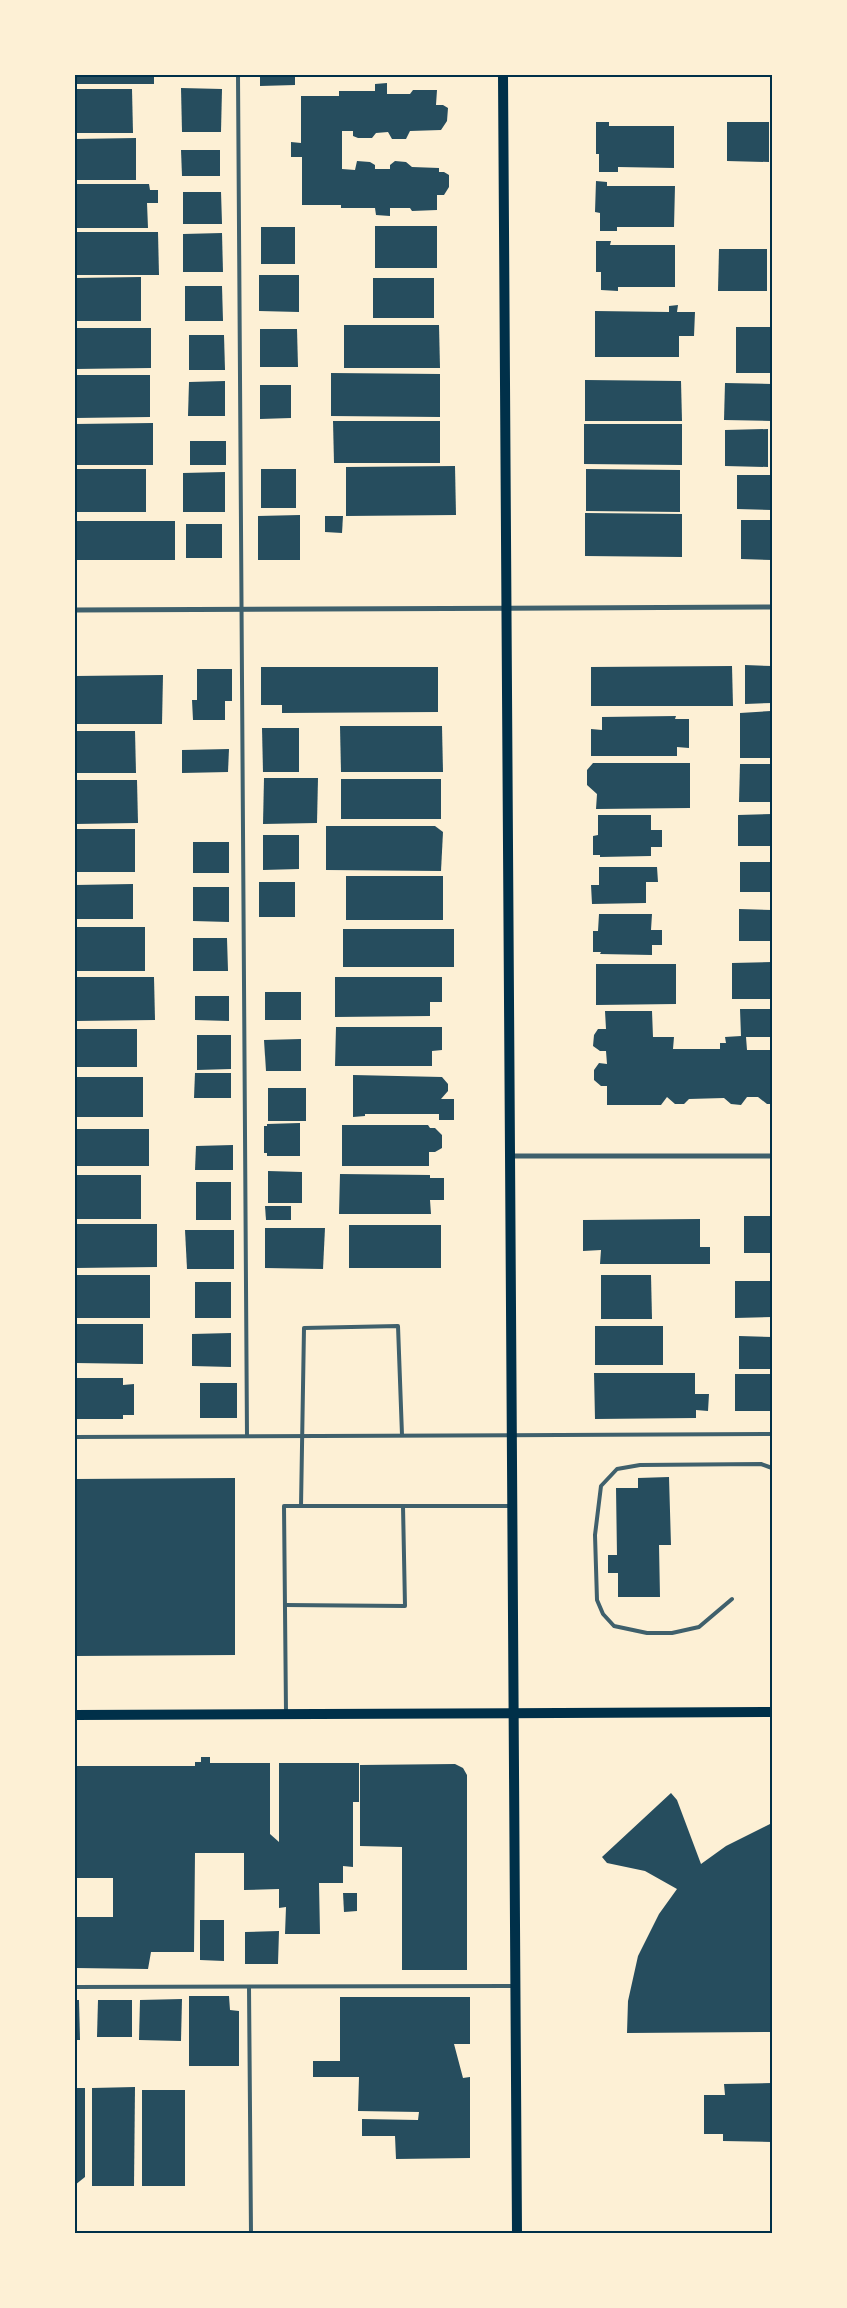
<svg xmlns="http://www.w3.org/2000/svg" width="847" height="2308" viewBox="0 0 847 2308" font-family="Helvetica,sans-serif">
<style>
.building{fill:#264d5e}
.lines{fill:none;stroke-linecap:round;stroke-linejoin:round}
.service{stroke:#3f606c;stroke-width:4}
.minor{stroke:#3f606c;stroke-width:5}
.secondary{stroke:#003049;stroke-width:10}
.neatline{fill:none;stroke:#003049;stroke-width:2}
</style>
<rect width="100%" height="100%" fill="#fdf0d5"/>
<g class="building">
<rect x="75" y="75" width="79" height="9"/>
<polygon points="260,75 295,75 295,85 260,86"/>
<polygon points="387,83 387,94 410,94 413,90 437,90 436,105 443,105 448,108 447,121 441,130 410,131 406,139 392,139 388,132 376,133 372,138 358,138 353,136 353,131 342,131 342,169 355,170 357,161 370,162 375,165 375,169 390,169 390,165 395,161 406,162 412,167 439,168 439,172 444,172 449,175 449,187 444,195 437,195 437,210 412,211 410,208 390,208 390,216 376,215 375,208 341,208 341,205 302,205 302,157 291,157 291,142 301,143 301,96 339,96 339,91 375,91 375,84"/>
<polygon points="181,88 222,89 221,132 182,132"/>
<polygon points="75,89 132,89 133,133 75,133"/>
<polygon points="596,122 609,122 609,126 674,126 674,168 618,167 618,172 599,172 599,154 596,154"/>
<polygon points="727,122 769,122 769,162 727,161"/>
<polygon points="136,138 136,180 75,180 75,139"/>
<polygon points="181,150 220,150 220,176 182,176"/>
<polygon points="596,181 607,182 607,186 675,186 674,227 617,227 617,231 600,231 600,213 595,212"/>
<polygon points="75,184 149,184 150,190 158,190 158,203 147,203 148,228 75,228"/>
<polygon points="183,192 221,192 222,224 183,224"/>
<rect x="375" y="226" width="62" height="42"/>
<rect x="261" y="227" width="34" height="37"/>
<polygon points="75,232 158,232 159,275 75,275"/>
<polygon points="222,233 223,272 183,272 183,234"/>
<polygon points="596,241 611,241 610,245 675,245 675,287 618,287 618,291 601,290 601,272 596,272"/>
<polygon points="719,249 767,249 767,291 718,291"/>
<polygon points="259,275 299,275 299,312 259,311"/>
<polygon points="141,277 141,321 75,321 75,278"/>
<rect x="373" y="278" width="61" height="40"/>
<polygon points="185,286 222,286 223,321 185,321"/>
<polygon points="678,305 677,312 695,312 694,336 679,336 679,357 595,357 595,311 669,312 669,306"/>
<polygon points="344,325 439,325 440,368 344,368"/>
<rect x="736" y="327" width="36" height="46"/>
<polygon points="75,328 151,328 151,368 75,369"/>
<polygon points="260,329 297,329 298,367 260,367"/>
<polygon points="189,335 224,335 225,370 189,370"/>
<polygon points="331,373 440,374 440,417 331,416"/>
<polygon points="75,375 150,375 150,417 75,418"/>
<polygon points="585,380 681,381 682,421 585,421"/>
<polygon points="225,381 225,416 188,416 189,382"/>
<polygon points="725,383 772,384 772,421 724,420"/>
<polygon points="260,385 291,385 291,418 260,419"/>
<polygon points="333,421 440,421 440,463 334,463"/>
<polygon points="153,423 153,465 75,465 75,424"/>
<polygon points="584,424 682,424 682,465 584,464"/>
<polygon points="768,429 768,467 725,466 725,430"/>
<rect x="190" y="441" width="36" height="24"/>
<polygon points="455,466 456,515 346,516 346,467"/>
<rect x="75" y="469" width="71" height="43"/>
<rect x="261" y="469" width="35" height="39"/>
<polygon points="586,469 680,470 680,512 586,511"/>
<polygon points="225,472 225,512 183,512 183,473"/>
<polygon points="737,475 772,475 772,510 737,509"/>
<polygon points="585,513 682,514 682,557 585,556"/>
<polygon points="300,515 300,560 258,560 258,516"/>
<polygon points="325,516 343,516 342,533 325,532"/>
<polygon points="741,520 772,520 772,560 741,559"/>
<rect x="75" y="521" width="100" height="39"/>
<rect x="186" y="524" width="36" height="34"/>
<polygon points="745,665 772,666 772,703 745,704"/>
<polygon points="732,666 733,706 591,706 591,667"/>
<polygon points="261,667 438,667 438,712 282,713 282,705 261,705"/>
<polygon points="197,669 232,669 232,701 225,701 225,720 193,720 192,700 197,700"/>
<polygon points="163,675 162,724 75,724 75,676"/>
<polygon points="771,711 771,758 740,758 740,713"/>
<polygon points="676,716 675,719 689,719 689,748 677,747 677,756 591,756 591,729 602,730 602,717"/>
<polygon points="340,726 442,726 443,772 341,772"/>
<polygon points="262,728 299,728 299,772 263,772"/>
<polygon points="75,731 135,731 136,773 75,773"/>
<polygon points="229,749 228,772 182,773 182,750"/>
<polygon points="593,763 690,763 690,808 596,809 597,794 587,785 587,770"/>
<polygon points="740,764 772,764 772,802 739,802"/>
<polygon points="264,778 318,778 317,823 263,824"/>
<rect x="341" y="779" width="100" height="40"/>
<polygon points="75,780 137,780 138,823 75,824"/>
<polygon points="772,814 772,846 738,846 738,815"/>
<polygon points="598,815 651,815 651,830 662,830 662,847 651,847 651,856 600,857 600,855 593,855 593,836 598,835"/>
<polygon points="326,826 435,826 443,832 441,871 326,870"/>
<rect x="75" y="829" width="60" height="43"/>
<polygon points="263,835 299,835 299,869 263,870"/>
<rect x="193" y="842" width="36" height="31"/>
<rect x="740" y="862" width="32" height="30"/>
<polygon points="599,867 657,867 658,882 646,882 646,903 592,904 591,885 599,885"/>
<rect x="346" y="876" width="97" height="44"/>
<rect x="259" y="882" width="36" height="35"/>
<polygon points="133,884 133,919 75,919 75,885"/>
<polygon points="193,887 229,887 229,922 193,921"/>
<polygon points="739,909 772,910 772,941 739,941"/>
<polygon points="599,914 652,914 651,930 662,930 662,945 652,945 652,955 600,954 601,952 593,952 593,931 598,931"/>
<rect x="75" y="927" width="70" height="44"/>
<rect x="343" y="929" width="111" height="38"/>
<polygon points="193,938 227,938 228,971 193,971"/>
<polygon points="772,962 772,999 732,999 732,963"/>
<polygon points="596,964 676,964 676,1004 596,1005"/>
<polygon points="75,977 154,977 155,1020 75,1021"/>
<polygon points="335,977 442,977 442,1002 430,1002 430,1016 335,1017"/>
<rect x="265" y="992" width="36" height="28"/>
<polygon points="195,996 229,996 229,1021 195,1020"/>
<polygon points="740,1009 772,1009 772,1037 746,1037 747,1050 772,1050 772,1104 767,1104 758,1097 747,1097 741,1105 731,1104 724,1098 689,1099 684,1104 675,1104 667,1097 661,1105 607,1105 607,1086 601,1086 594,1080 594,1070 599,1063 607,1064 606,1051 600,1051 593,1046 594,1035 598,1029 606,1029 605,1011 652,1011 653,1037 674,1037 673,1049 720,1049 720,1043 726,1043 725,1037 741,1036"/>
<polygon points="336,1027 442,1027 442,1050 432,1051 432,1066 335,1066"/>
<rect x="75" y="1029" width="62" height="38"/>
<polygon points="197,1035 231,1035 231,1069 197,1070"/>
<polygon points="301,1039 301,1071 266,1071 264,1040"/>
<polygon points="195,1073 231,1073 231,1098 194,1098"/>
<polygon points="353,1075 442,1077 448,1084 448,1091 441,1099 454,1099 454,1120 439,1120 439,1114 365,1114 365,1116 353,1117"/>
<rect x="75" y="1077" width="68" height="40"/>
<rect x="268" y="1088" width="38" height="33"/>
<polygon points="300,1123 300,1156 267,1156 267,1153 264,1153 264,1126 267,1126 267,1124"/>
<polygon points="342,1125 428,1125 430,1128 435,1128 442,1135 442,1148 435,1152 429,1152 429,1166 342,1166"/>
<rect x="75" y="1129" width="74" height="37"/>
<polygon points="233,1145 233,1170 195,1170 196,1146"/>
<polygon points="268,1171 302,1172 302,1203 268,1203"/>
<polygon points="340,1174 430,1175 430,1178 444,1178 444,1200 430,1200 431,1214 339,1214"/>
<rect x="75" y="1175" width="66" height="44"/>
<rect x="196" y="1182" width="35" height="38"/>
<polygon points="265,1206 291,1206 291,1220 266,1220"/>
<rect x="744" y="1216" width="28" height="37"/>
<polygon points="700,1219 700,1247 710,1247 710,1264 600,1264 601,1250 583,1251 583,1220"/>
<polygon points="75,1224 157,1224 157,1267 75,1268"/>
<rect x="349" y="1225" width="92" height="43"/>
<polygon points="265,1228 325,1228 323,1269 265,1268"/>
<polygon points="185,1230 234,1230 234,1269 187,1269"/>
<rect x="75" y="1275" width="75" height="43"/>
<polygon points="601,1275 651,1275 652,1319 601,1319"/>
<polygon points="735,1281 772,1281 772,1317 735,1318"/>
<rect x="195" y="1282" width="36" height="36"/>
<polygon points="75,1324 143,1324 143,1364 75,1363"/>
<rect x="595" y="1326" width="68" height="39"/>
<polygon points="231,1333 231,1367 192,1366 192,1334"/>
<polygon points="739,1336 772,1337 772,1369 739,1369"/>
<polygon points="594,1373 695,1373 695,1394 709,1394 708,1411 696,1410 696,1418 595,1419"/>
<rect x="735" y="1374" width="37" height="37"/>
<polygon points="75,1378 123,1378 123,1385 134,1384 134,1415 123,1415 123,1419 75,1419"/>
<rect x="200" y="1383" width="37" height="35"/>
<polygon points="669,1477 671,1545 659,1545 660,1597 618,1597 618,1573 608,1573 608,1555 617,1555 616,1488 638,1488 638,1478"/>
<polygon points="235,1478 235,1655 75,1656 75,1479"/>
<polygon points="201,1757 210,1757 210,1763 270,1763 270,1834 279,1842 279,1763 359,1763 359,1802 353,1802 353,1867 343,1866 343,1883 319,1883 320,1934 285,1934 286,1907 279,1908 279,1889 244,1890 244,1853 195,1853 194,1952 151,1952 148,1969 75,1968 75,1917 113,1917 113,1878 75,1878 75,1766 195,1766 195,1762 201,1762"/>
<polygon points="455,1764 463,1768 467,1775 467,1970 402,1970 402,1847 360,1846 360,1765"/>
<polygon points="671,1793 677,1800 701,1864 726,1846 772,1823 772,2032 627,2033 628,2001 638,1956 659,1914 677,1889 645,1871 607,1863 602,1857"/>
<polygon points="343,1893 357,1893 357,1911 344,1912"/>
<polygon points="200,1920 224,1920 224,1961 200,1960"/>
<polygon points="279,1931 278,1964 245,1964 245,1932"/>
<polygon points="189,1996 229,1996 230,2010 239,2011 239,2066 189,2066"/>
<polygon points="340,1997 470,1997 470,2044 454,2044 463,2078 470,2077 470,2158 396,2159 395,2136 362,2136 362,2119 418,2120 419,2112 358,2111 359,2077 313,2077 313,2061 340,2061"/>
<polygon points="182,1999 181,2041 139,2040 140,2000"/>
<polygon points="75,2000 79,2000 80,2040 75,2040"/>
<polygon points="98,2000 132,2000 132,2037 97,2037"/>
<polygon points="772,2083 772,2142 723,2141 723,2134 704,2134 704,2095 725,2095 724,2084"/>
<polygon points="135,2087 134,2186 92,2186 92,2088"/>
<polygon points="75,2088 85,2088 85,2177 75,2185"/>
<rect x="142" y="2090" width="43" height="96"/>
</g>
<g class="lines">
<g class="service">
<polyline points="238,75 247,1436"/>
<polyline points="75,1437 772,1434"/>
<polyline points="301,1506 304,1328 398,1326 402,1435"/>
<polyline points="732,1599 699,1627 672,1633 647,1633 614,1626 603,1614 597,1600 595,1535 601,1486 617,1469 640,1465 761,1464 772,1468"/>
<polyline points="285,1605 405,1606 403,1506"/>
<polyline points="286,1712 284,1506 511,1506"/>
<polyline points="75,1987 515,1986"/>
<polyline points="249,1987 251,2233"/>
</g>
<g class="minor">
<polyline points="75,610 772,607"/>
<polyline points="510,1156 772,1156"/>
</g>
<g class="secondary">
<polyline points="503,75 517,2233"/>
<polyline points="75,1715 772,1712"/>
</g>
</g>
<rect width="847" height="2308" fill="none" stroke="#fdf0d5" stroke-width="152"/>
<rect x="76" y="76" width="695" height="2156" class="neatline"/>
</svg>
